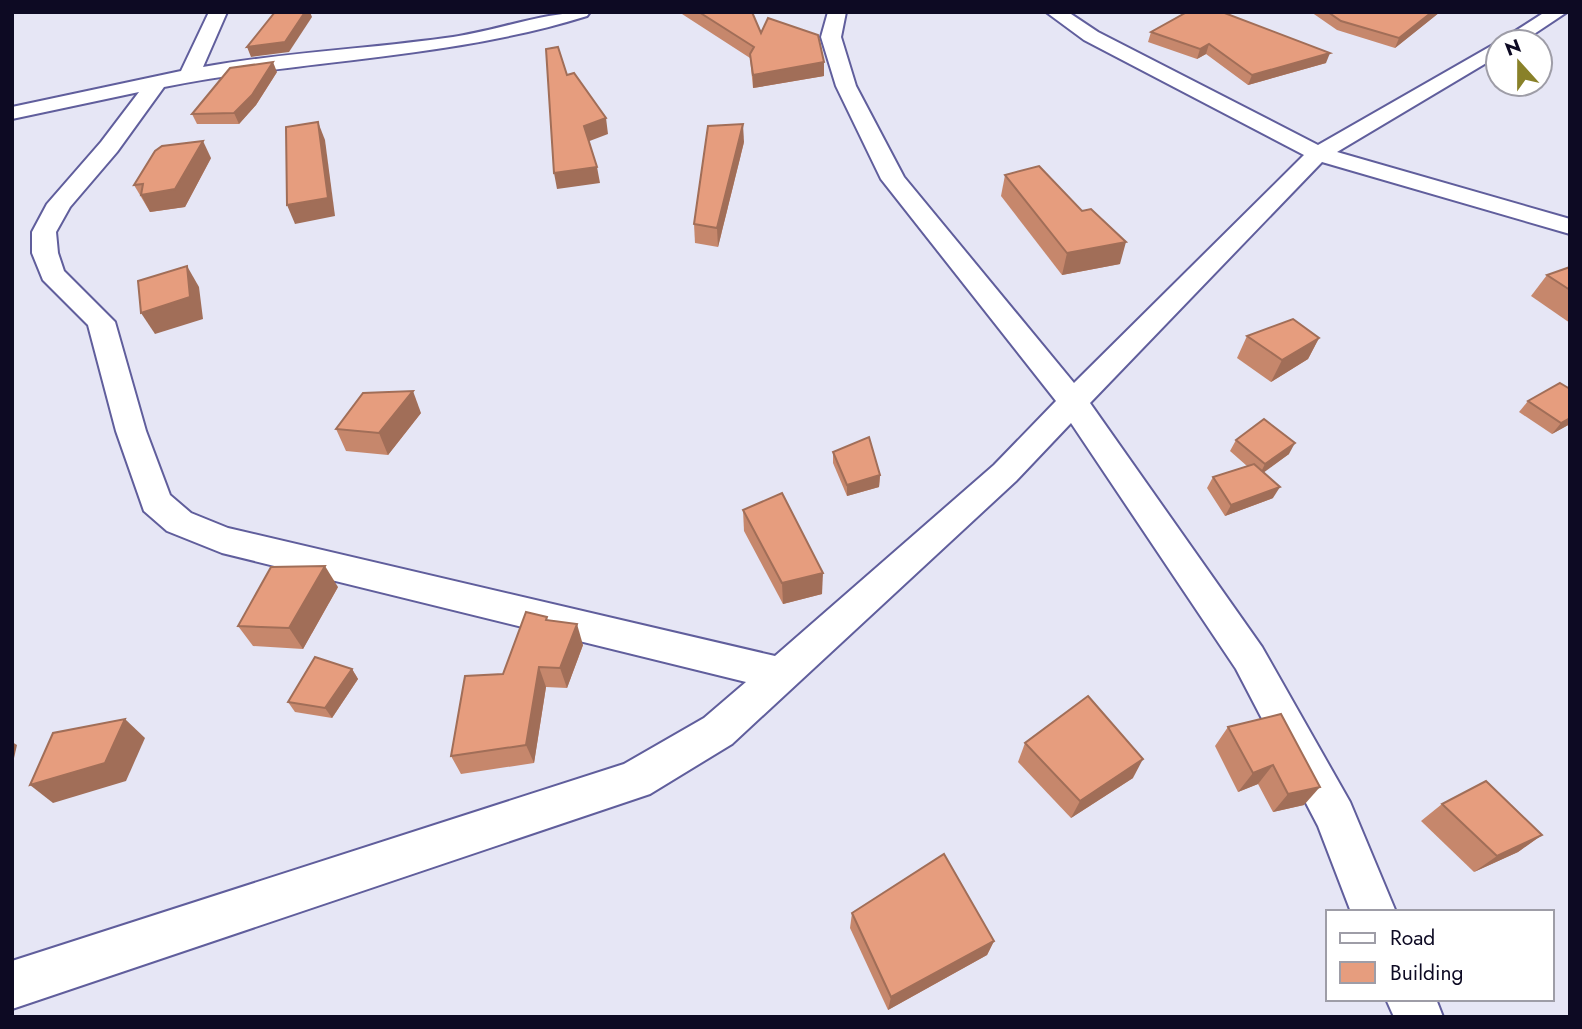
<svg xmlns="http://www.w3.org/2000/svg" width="1582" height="1029" viewBox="0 0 1582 1029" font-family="Jost,sans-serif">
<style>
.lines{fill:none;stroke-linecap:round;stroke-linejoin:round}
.street-casing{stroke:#605e9c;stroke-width:4}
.street{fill:#fff;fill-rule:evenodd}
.wall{fill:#c6876c}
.shaded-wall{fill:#a16e58}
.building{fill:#e69d7e;stroke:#a16e58;stroke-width:2}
</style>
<rect width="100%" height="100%" fill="#e6e6f5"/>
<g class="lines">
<defs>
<g id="street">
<path d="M209 12H227L203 67C286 52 370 49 453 37 499 30 544 12 590 12L587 16C450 59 303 59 164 87L117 152 70 207 56 232 58 253 64 271 115 322 146 431 170 495 191 513 228 528 775 656 994 465 1056 401 881 179 836 86 821 37 828 12H846L841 37 856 86 904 177 1074 383 1304 155 1084 40 1046 12H1068L1098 32 1318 145 1498 42V56L1337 152 1570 219V234L1322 162 1090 403 1262 647 1350 802 1396 912H1351L1318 826 1236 669 1071 423 1016 481 732 744 650 794 12 1009V961L624 764 704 718 746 682 222 553 167 531 144 511 116 431 88 325 43 280 32 253V232L47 204 101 142 139 92 12 119V107L181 71Z"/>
<polygon points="1545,12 1567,12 1522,42 1498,42"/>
<polygon points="1386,999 1436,999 1443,1017 1394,1017"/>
</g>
</defs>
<use href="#street" class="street-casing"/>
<use href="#street" class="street"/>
</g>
<g class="wall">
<polygon points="682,12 752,12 761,33 824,62 824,76 753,88 750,58 682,14"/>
<polygon points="1311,12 1440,12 1395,48 1337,30"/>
<polygon points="1151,32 1326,63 1248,85 1206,54 1197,59 1148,42"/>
<polygon points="277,72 256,105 239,124 197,124 192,114"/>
<polygon points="744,142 718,247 695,243 694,224"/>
<polygon points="211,158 185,207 150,212 134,185"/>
<polygon points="1005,175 1120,264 1062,275 1001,196"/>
<polygon points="1570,267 1570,323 1531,296 1547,275"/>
<polygon points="1247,336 1319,338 1308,359 1271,382 1237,358"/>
<polygon points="1570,389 1570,424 1552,434 1519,412 1528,401"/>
<polygon points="421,413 388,455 346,451 336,429"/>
<polygon points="1236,440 1289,454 1263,472 1273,498 1225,516 1207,488 1213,477 1247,466 1230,451"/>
<polygon points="833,452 880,475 879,487 847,496 833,463"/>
<polygon points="743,510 822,594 783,604 744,531"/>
<polygon points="338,587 303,649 253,646 238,626"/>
<polygon points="548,620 583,645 567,688 546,687 534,763 461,774 451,756 503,674"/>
<polygon points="352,669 358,679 332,718 295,712 288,702"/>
<polygon points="1281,714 1304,805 1273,812 1258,784 1238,792 1215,746 1228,727"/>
<polygon points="1025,743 1133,778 1071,818 1018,762"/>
<polygon points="1442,804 1542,835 1518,852 1474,872 1421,821"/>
<polygon points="852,913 994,941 987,955 888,1010 850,928"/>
</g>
<g class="shaded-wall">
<polygon points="305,12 310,12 312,17 289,52 251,57 247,47"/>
<polygon points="1432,12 1440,12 1395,48 1399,38"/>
<polygon points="1209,44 1206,54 1197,59 1200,49"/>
<polygon points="1330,53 1326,63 1248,85 1252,75"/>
<polygon points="273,62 277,72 256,105 239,124 234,113"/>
<polygon points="824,62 824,76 753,88 753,75"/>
<polygon points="606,118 608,134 587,142 584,126"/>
<polygon points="318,122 325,140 335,216 295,224 287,205"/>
<polygon points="743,124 744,142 718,247 717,228"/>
<polygon points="203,141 211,158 185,207 150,212 141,195"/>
<polygon points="597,167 600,183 557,189 554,173"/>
<polygon points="1126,242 1120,264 1062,275 1067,253"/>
<polygon points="187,266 199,287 203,319 155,334 141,313"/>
<polygon points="1319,338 1308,359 1271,382 1282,360"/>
<polygon points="413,391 421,413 388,455 379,433"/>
<polygon points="1570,418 1570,424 1552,434 1561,423"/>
<polygon points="1295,443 1289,454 1259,476 1265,464"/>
<polygon points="880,475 879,487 847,496 847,485"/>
<polygon points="1280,487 1273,498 1225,516 1231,505"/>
<polygon points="325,566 338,587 303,649 289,628"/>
<polygon points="823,573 822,594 783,604 782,583"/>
<polygon points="577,624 583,645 567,688 560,668"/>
<polygon points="539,667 546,687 534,763 526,745"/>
<polygon points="352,669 358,679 332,718 325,708"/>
<polygon points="125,719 145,738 126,781 53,803 30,785"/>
<polygon points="12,742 17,745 12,767"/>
<polygon points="1143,759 1133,778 1071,818 1080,801"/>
<polygon points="1273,765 1258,784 1238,792 1253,773"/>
<polygon points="1320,787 1304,805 1273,812 1288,794"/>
<polygon points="1542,835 1518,852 1474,872 1497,856"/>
<polygon points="994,941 987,955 888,1010 891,997"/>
</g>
<g class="building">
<polygon points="275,12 305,12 285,42 247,47"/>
<polygon points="699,12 752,12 761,33 768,18 818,35 824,62 753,75 750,54 754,47"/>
<polygon points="1187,12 1222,12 1330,53 1252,75 1209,44 1200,49 1151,32"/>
<polygon points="1328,12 1432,12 1399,38 1341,21"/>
<polygon points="558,47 567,75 574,73 606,118 584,126 597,167 554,173 546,49"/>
<polygon points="273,62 252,95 234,113 192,114 230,68"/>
<polygon points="318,122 328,198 287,205 286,127"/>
<polygon points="743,124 717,228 694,224 708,126"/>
<polygon points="203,141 175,189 141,195 143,184 134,185 155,151 162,146"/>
<polygon points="1039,166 1082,211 1091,209 1126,242 1067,253 1005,175"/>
<polygon points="187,266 190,297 141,313 138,281"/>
<polygon points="1570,267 1570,290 1547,275"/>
<polygon points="1293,319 1319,338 1282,360 1247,336"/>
<polygon points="1560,383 1570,389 1570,418 1561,423 1528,401"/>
<polygon points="413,391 379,433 336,429 363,393"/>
<polygon points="1264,419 1295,443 1265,464 1236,440"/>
<polygon points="869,437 880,475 847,485 833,452"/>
<polygon points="1254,464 1280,487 1231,505 1213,477"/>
<polygon points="782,493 823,573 782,583 743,510"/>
<polygon points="325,566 289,628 238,626 271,567"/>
<polygon points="526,612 547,617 546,620 577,624 560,668 539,667 526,745 451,756 465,676 503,674"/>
<polygon points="315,657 352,669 325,708 288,702"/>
<polygon points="1088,696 1143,759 1080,801 1025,743"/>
<polygon points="1281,714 1320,787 1288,794 1273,765 1253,773 1228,727"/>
<polygon points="125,719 105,763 30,785 53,733"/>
<polygon points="1486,781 1542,835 1497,856 1442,804"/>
<polygon points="944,854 994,941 891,997 852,913"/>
</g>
<rect width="1582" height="1029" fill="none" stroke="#0d0a23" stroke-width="28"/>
<rect x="1326" y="910" width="228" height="91" fill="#ffffff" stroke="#9e9da7" stroke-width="2"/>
<rect x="1340" y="933" width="35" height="10" fill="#ffffff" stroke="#9e9da7" stroke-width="2"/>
<text x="1390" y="945" font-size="21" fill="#0d0a23">Road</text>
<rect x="1340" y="962" width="35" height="21" fill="#e69d7e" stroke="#9e9da7" stroke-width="2"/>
<text x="1390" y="980" font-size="21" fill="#0d0a23">Building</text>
<g transform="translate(1519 63) rotate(339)"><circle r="33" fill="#ffffff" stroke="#9e9da7" stroke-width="2"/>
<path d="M0-5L12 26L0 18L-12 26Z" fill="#898129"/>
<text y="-10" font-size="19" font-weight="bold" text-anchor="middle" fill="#0d0a23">N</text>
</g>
</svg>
